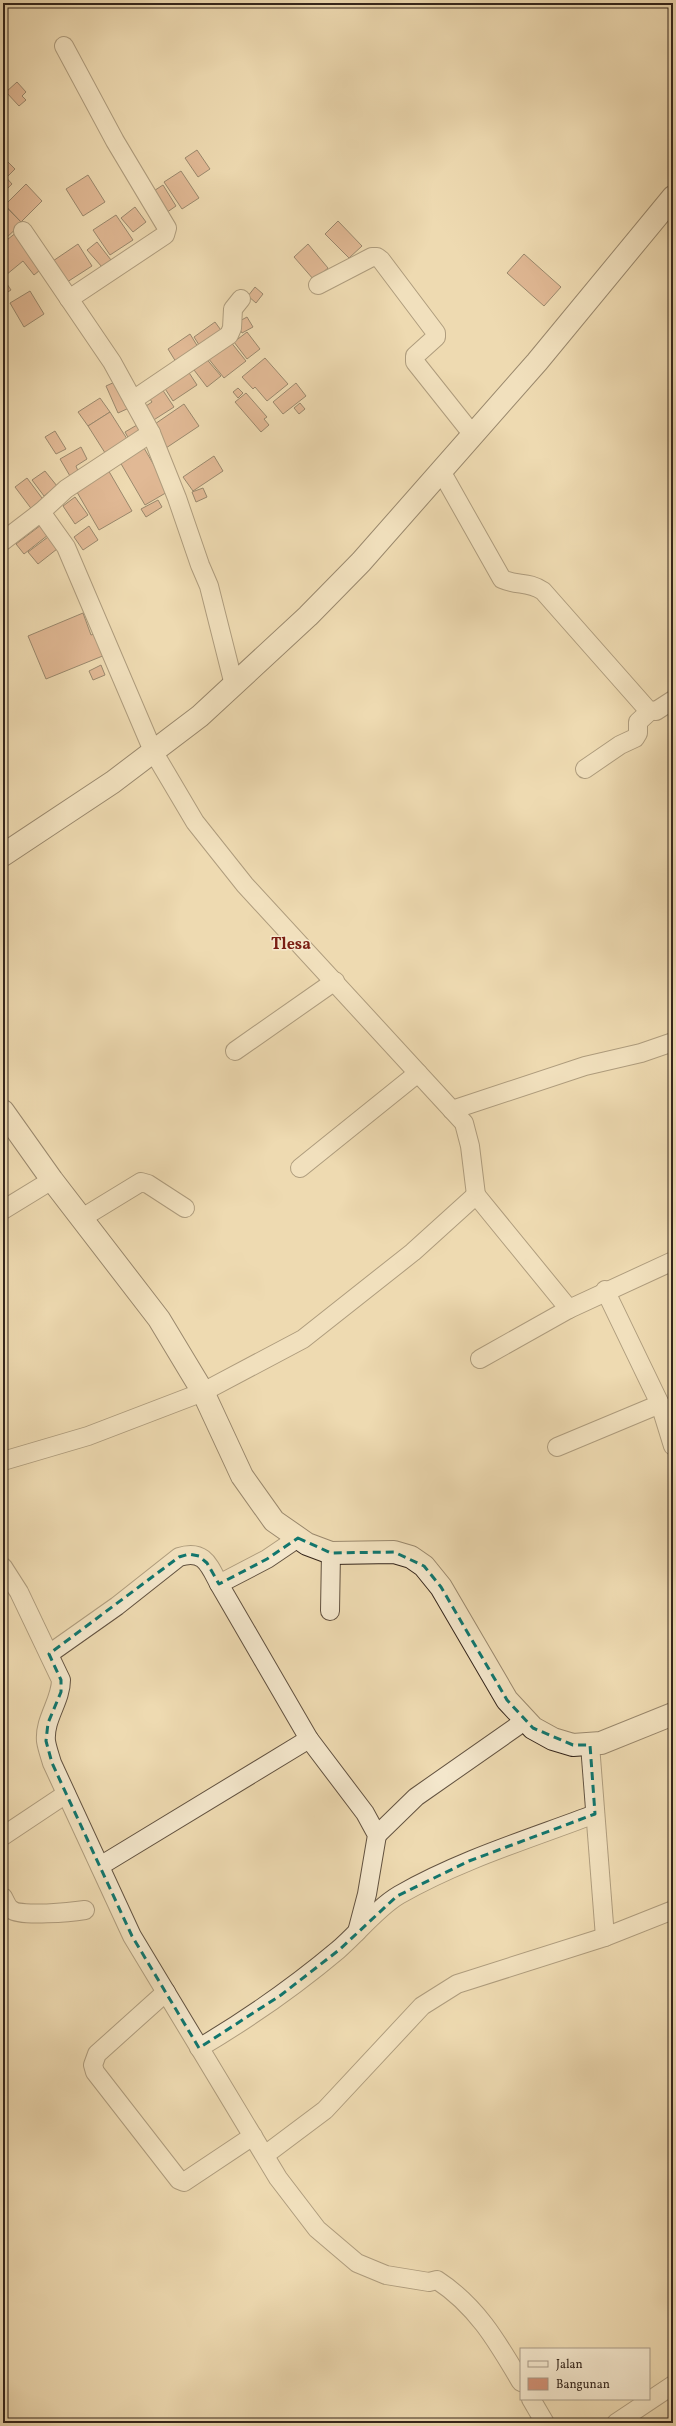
<svg xmlns="http://www.w3.org/2000/svg" width="676" height="2426" viewBox="0 0 676 2426" font-family="Vollkorn,serif">
<style>
.building{fill:#d09074;stroke:#34251b}
.lines{fill:none;stroke-linecap:round;stroke-linejoin:round}
.street-casing{stroke:#625240;stroke-width:20}
.secondary-casing{stroke:#34251b;stroke-width:24}
.street{stroke:#f4e7cc;stroke-width:18}
.secondary{stroke:#f4e7cc;stroke-width:22}
.marked{fill:none;stroke:#0f766e;stroke-width:3;stroke-dasharray:8 5;stroke-linejoin:round}
.labels{text-anchor:middle;dominant-baseline:central;stroke-width:3;stroke-linejoin:round;paint-order:stroke}
.quarter-label{font-size:16px;font-weight:bold;fill:#7a1f14;stroke:#f4e7cc}
</style>
<rect width="100%" height="100%" fill="#eedab1"/>
<filter id="stains"><feTurbulence type="fractalNoise" baseFrequency=".005" numOctaves="4"/><feColorMatrix values="0 0 0 0 .2 0 0 0 0 .09 0 0 0 0 .02 0 0 0 .5 -.17"/></filter>
<radialGradient id="worn" r=".72"><stop offset=".6" stop-color="#630" stop-opacity="0"/><stop offset="1" stop-color="#630" stop-opacity=".3"/></radialGradient>
<g class="building">
<polygon points="17,82 26,92 22,96 26,100 19,106 6,92"/>
<polygon points="197,150 210,169 198,177 185,158"/>
<polygon points="3,157 15,169 7,177 3,172"/>
<polygon points="181,171 199,198 182,209 164,182"/>
<polygon points="3,174 12,184 3,193"/>
<polygon points="88,175 105,202 83,216 66,189"/>
<polygon points="26,184 42,201 21,222 5,205"/>
<polygon points="163,185 176,206 163,215 149,194"/>
<polygon points="6,207 22,223 4,240 3,210"/>
<polygon points="135,207 146,222 133,232 121,218"/>
<polygon points="116,215 133,240 110,255 93,230"/>
<polygon points="338,221 362,246 349,258 325,234"/>
<polygon points="17,232 45,266 34,275 23,261 6,275 3,271 3,243"/>
<polygon points="97,242 111,260 102,267 87,250"/>
<polygon points="78,244 92,266 64,284 50,263"/>
<polygon points="308,244 328,268 314,280 294,257"/>
<polygon points="524,254 561,287 544,306 507,273"/>
<polygon points="3,278 11,290 3,295"/>
<polygon points="255,287 263,294 256,303 248,296"/>
<polygon points="30,291 44,314 24,327 10,303"/>
<polygon points="247,317 253,327 242,333 236,323"/>
<polygon points="215,322 223,333 201,348 194,337"/>
<polygon points="247,332 260,349 247,359 234,342"/>
<polygon points="190,334 198,347 176,362 168,349"/>
<polygon points="230,341 246,361 224,378 208,358"/>
<polygon points="204,356 221,376 207,387 191,366"/>
<polygon points="265,358 288,384 267,401 255,387 253,389 242,377"/>
<polygon points="186,368 197,385 173,401 162,384"/>
<polygon points="117,381 129,408 118,413 106,386"/>
<polygon points="296,383 306,396 283,414 273,402"/>
<polygon points="160,386 174,407 149,423 140,410 152,402 147,395"/>
<polygon points="238,388 243,393 238,398 233,392"/>
<polygon points="246,393 267,417 264,419 269,425 261,432 235,402"/>
<polygon points="100,398 110,412 88,426 78,412"/>
<polygon points="300,403 305,409 299,414 294,408"/>
<polygon points="184,404 199,426 166,448 152,426"/>
<polygon points="110,412 129,442 107,456 88,426"/>
<polygon points="137,425 142,434 130,441 125,432"/>
<polygon points="55,431 66,449 56,454 45,437"/>
<polygon points="81,447 87,459 76,466 78,471 70,476 60,459"/>
<polygon points="144,448 169,491 145,505 120,462"/>
<polygon points="214,456 223,471 193,491 183,477"/>
<polygon points="107,468 132,511 99,530 74,487"/>
<polygon points="45,471 57,486 44,496 32,480"/>
<polygon points="27,478 45,502 33,511 15,487"/>
<polygon points="203,488 207,497 196,502 192,492"/>
<polygon points="75,497 88,515 75,524 63,506"/>
<polygon points="158,500 162,507 146,517 141,509"/>
<polygon points="41,525 48,535 24,554 16,544"/>
<polygon points="89,526 98,540 83,550 74,537"/>
<polygon points="48,537 57,549 38,564 28,552"/>
<polygon points="83,613 91,635 97,633 105,655 46,679 28,636"/>
<polygon points="101,665 105,675 93,680 89,671"/>
</g>
<g class="lines">
<defs>
<g id="street">
<polyline points="64,46 115,141 167,228 165,235 69,299"/>
<polyline points="23,231 112,362 151,433 177,498 200,565 209,586 234,685"/>
<polyline points="318,285 372,257 377,257 381,260 436,333 436,337 415,356 415,362 473,435"/>
<polyline points="133,400 229,335 232,328 233,309 241,299"/>
<path d="M441 471 502 579C518 586 528 581 543 591L648 710 656 711 673 700"/>
<polyline points="41,512 66,547 153,751 195,822 245,885 464,1123 470,1146 476,1195"/>
<polyline points="3,541 41,512 66,489 151,433"/>
<polyline points="585,769 620,745 635,738 638,733 638,722 650,711"/>
<polyline points="235,1051 335,981"/>
<polyline points="452,1110 585,1066 641,1053 673,1042"/>
<polyline points="300,1168 418,1073"/>
<polyline points="3,1210 52,1180"/>
<polyline points="82,1218 141,1182 148,1184 185,1208"/>
<polyline points="605,1290 660,1404 673,1446"/>
<polyline points="480,1359 569,1309"/>
<polyline points="557,1447 660,1404"/>
<polyline points="3,1461 88,1436 203,1392 303,1339 413,1252 476,1195 569,1309 673,1261"/>
<polyline points="298,1538 267,1559 219,1584 309,1739 365,1813 377,1835 367,1894 357,1932"/>
<path d="M3 1567 19 1592 61 1680C61 1701 44 1719 46 1741 47 1748 50 1756 52 1763L132 1936 278 2178 317 2229 357 2263 386 2275 429 2282 437 2280C477 2306 498 2343 521 2382"/>
<polyline points="330,1611 331,1553"/>
<path d="M49 1654 117 1606 179 1557C204 1549 209 1565 219 1584"/>
<polyline points="590,1745 605,1937"/>
<polyline points="377,1835 416,1797 526,1720"/>
<polyline points="3,1836 66,1794"/>
<polyline points="100,1866 309,1739"/>
<path d="M3 1897C5 1901 8 1908 12 1910 21 1917 72 1912 85 1910"/>
<polyline points="166,1992 97,2054 93,2065 95,2072 179,2180 184,2182 253,2136"/>
<path d="M199 2048C248 2019 294 1987 338 1950 357 1934 377 1908 399 1895 460 1860 529 1839 595 1814"/>
<polyline points="265,2155 325,2110 422,2006 457,1984 605,1937 673,1910"/>
<polyline points="531,2399 545,2423"/>
<polyline points="616,2423 673,2385"/>
</g>
<g id="secondary">
<polyline points="3,855 113,782 200,716 308,616 361,562 537,362 673,197"/>
<polyline points="3,1111 52,1180 159,1319 203,1392 242,1476 274,1521 307,1544 331,1553 394,1552 411,1557 424,1566 441,1587 507,1700 533,1728 553,1739 573,1745 601,1743 673,1714"/>
</g>
</defs>
<use href="#street" class="street-casing"/>
<use href="#secondary" class="secondary-casing"/>
<use href="#street" class="street"/>
<use href="#secondary" class="secondary"/>
</g>
<path d="M0 0H676V2426H0ZM298 1538 331 1553 394 1552 424 1566 441 1587 507 1700 533 1728 573 1745H590L595 1814 469 1861 397 1896 339 1950 281 1995 199 2048 132 1936 52 1763 46 1741 48 1723 61 1692V1680L49 1654 179 1557 189 1554 199 1556 207 1563 219 1584 267 1559Z" fill="#eedab1" fill-opacity=".55" fill-rule="evenodd"/>
<path class="marked" d="M298 1538 331 1553 394 1552 424 1566 441 1587 507 1700 533 1728 573 1745H590L595 1814 469 1861 397 1896 339 1950 281 1995 199 2048 132 1936 52 1763 46 1741 48 1723 61 1692V1680L49 1654 179 1557 189 1554 199 1556 207 1563 219 1584 267 1559Z"/>
<g class="labels">
<g class="quarter-label">
<text x="291" y="945">Tlesa</text>
</g>
</g>
<rect width="676" height="2426" fill="none" stroke="#eedab1" stroke-width="16"/>
<rect x="4" y="4" width="668" height="2418" fill="none" stroke="#34251b" stroke-width="2"/>
<rect x="8" y="8" width="660" height="2410" fill="none" stroke="#34251b"/>
<rect x="520" y="2348" width="130" height="52" fill="#f4e7cc" stroke="#a79985"/>
<rect x="528" y="2361" width="20" height="6" fill="#f4e7cc" stroke="#a79985"/>
<text x="556" y="2368" font-size="12" fill="#34251b">Jalan</text>
<rect x="528" y="2378" width="20" height="12" fill="#d09074" stroke="#a79985"/>
<text x="556" y="2388" font-size="12" fill="#34251b">Bangunan</text>
<rect width="100%" height="100%" filter="url(#stains)"/>
<rect width="100%" height="100%" fill="url(#worn)"/>
</svg>
